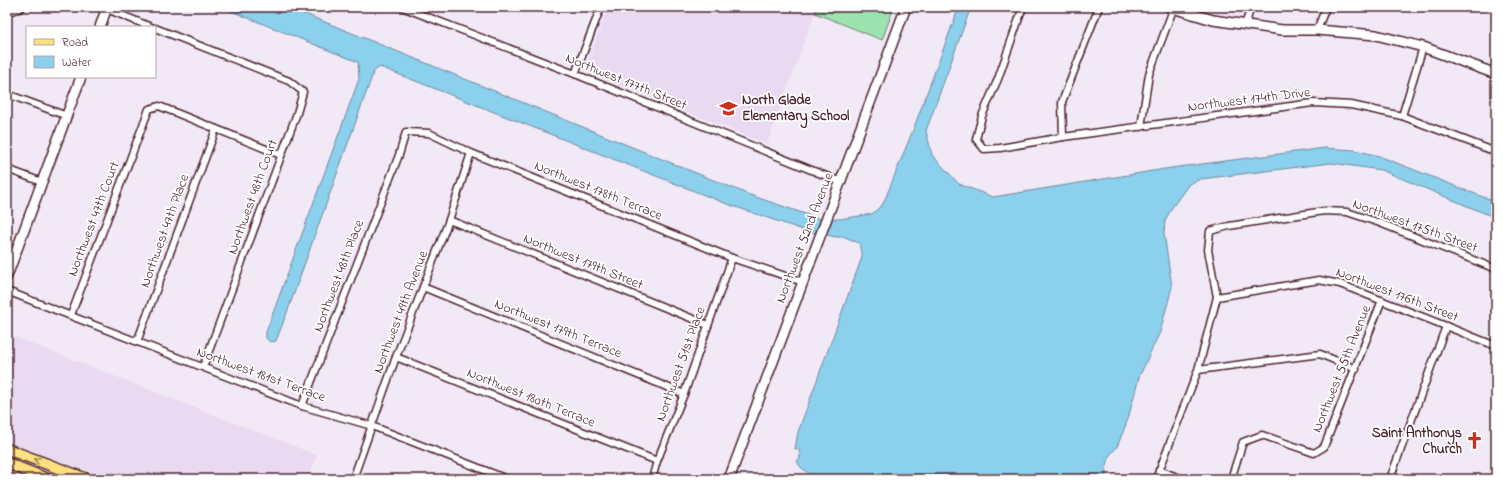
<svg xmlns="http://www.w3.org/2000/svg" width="1503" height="486" viewBox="0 0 1503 486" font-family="'Indie Flower',sans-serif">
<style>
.built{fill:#e9daf1}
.green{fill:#9de3b0;stroke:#74816e}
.water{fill:#8bd0ec;stroke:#71899f}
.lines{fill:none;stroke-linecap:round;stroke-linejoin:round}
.street-casing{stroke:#4a1f2b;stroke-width:9}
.secondary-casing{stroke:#4a1f2b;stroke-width:12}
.primary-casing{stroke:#4a1f2b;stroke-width:13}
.street{stroke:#fff;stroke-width:6}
.secondary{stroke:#fff;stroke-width:9}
.primary{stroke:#fde080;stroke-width:10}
.oneway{stroke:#a48056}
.labels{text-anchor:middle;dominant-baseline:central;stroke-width:3.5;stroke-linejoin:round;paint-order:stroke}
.street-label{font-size:14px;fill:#4a1f2b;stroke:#fff}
.poi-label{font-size:14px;font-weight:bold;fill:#4a1f2b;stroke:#fff;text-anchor:start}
</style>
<rect width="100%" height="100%" fill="#f2e9f7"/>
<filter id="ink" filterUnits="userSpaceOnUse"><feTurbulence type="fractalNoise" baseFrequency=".025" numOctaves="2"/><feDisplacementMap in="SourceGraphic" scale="8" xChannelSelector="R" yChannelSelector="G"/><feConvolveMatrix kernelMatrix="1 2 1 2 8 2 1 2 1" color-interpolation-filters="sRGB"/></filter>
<g filter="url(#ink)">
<g class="built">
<polygon points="608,7 817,7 767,144 589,73 586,66"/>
<polygon points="7,334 317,455 309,479 7,479"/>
</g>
<polygon class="green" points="817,7 894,7 882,40 815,13"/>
<path class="water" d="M221 7H288L750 195 820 219H840L872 214 883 204 913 130 959 7H971L926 131 932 155 959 184 993 197 1171 168 1325 148 1355 150 1379 156 1496 202V218L1381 170 1331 163 1201 179 1189 184 1171 209 1165 221 1164 233 1172 287 1160 332 1139 377 1128 419 1117 447 1109 456 1106 471V479H821C812 475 800 470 797 461L800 459 799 449H795L798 432 862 257 859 243 845 237H836L806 231 727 204 380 67 374 71 288 310 276 341 270 342 266 338V332L359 79 358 62Z"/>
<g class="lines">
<defs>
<g id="street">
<polyline points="402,7 575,74 841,182"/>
<polyline points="591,7 600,11"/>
<polyline points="1023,7 998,79 982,116 976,139 984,149 1000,148 1063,137 1313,103 1351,105 1402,116 1496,152"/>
<polyline points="107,9 151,27"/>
<polyline points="7,12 19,9 22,7"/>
<polyline points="1245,25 1251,7"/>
<polyline points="155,28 289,81 303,92 297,113 203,367"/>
<polyline points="1317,30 1326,7"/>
<polyline points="575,74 601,7"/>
<polyline points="7,94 67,116"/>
<polyline points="1402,116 1423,47"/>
<polyline points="1141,127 1149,74 1174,7"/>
<polyline points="1063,137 1062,102 1099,7"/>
<polyline points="7,169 42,182"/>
<polyline points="449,220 708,325"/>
<polyline points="7,251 15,254"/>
<polyline points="423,287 684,394"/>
<polyline points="7,291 302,406 372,426 507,479"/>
<polyline points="1217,297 1319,280 1340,284 1496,346"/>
<polyline points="71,315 149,109 159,106 281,155"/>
<polyline points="137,342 216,129"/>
<polyline points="396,357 657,461"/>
<polyline points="1198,370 1320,354 1356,369"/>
<polyline points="302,406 399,155 406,132 429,133 471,153 732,258 803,282"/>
<polyline points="1159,470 1182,479"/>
<polyline points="353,479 396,357 449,220 471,153"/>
<polyline points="652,479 657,461 684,394 732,258"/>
<polyline points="1156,479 1198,370 1217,297 1208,250 1210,231 1229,226 1324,211 1347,212 1380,223 1496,269"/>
<polyline points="1231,479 1243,442 1262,435 1314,453 1324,447 1382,300"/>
<polyline points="1390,479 1446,326"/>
</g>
<g id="secondary">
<polyline points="1169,7 1213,20 1282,30 1317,30 1376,35 1423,47 1496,74"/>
<polyline points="100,27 107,7"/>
<polyline points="7,276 81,77"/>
<polyline points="729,479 906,7"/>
</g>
<g id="primary">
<polyline points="7,449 87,479"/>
<polyline points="7,463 47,479"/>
</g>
</defs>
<use href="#street" class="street-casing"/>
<use href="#secondary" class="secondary-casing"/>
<use href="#primary" class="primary-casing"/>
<use href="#street" class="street"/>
<use href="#secondary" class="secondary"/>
<use href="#primary" class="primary"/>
</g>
<defs><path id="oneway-chevron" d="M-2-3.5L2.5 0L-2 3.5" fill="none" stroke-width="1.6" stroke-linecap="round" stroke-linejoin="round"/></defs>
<use class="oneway" href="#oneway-chevron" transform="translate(37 460) rotate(-159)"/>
</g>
<defs>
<symbol id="school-bare" viewBox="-9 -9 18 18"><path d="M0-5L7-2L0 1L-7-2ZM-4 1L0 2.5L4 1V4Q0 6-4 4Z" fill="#c8321e" stroke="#fff" stroke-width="2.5" paint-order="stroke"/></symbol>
<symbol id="church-bare" viewBox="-9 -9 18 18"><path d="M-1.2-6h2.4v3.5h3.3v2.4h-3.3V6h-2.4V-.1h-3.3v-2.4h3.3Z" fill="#c8321e" stroke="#fff" stroke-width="2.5" paint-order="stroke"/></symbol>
</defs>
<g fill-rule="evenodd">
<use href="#school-bare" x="716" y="96" width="25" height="25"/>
<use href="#church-bare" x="1462" y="428" width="25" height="25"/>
</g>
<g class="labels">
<g class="street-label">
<text transform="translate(626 82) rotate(22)">Northwest 177th Street</text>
<text transform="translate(1249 100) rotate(-7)">Northwest 174th Drive</text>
<text transform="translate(598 191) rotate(22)">Northwest 178th Terrace</text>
<text transform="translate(253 197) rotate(-70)">Northwest 48th Court</text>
<text transform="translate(94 219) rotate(-69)">Northwest 47th Court</text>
<text transform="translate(1415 226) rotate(20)">Northwest 175th Street</text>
<text transform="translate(165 231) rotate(-70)">Northwest 47th Place</text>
<text transform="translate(805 238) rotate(-69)">Northwest 52nd Avenue</text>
<text transform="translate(583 262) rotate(22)">Northwest 179th Street</text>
<text transform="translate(339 276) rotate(-69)">Northwest 48th Place</text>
<text transform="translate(1397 295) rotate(21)">Northwest 176th Street</text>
<text transform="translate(401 312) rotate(-69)">Northwest 49th Avenue</text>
<text transform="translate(558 329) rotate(22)">Northwest 179th Terrace</text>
<text transform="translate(681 364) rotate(-70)">Northwest 51st Place</text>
<text transform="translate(1342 369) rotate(-68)">Northwest 55th Avenue</text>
<text transform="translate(261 375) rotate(20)">Northwest 181st Terrace</text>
<text transform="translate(531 398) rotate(22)">Northwest 180th Terrace</text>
</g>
<g class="poi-label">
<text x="742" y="100">North Glade<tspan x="742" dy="16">Elementary School</tspan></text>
<text x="1462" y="433" text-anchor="end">Saint Anthonys<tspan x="1462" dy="16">Church</tspan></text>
</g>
</g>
<rect width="1503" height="486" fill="none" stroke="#fff" stroke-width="24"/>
<rect x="12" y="12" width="1479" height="462" fill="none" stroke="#4a1f2b" stroke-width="1.5" filter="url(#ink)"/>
<rect x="26" y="26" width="130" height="52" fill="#ffffff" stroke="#b7a5aa"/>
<rect x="34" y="39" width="20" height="6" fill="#fde080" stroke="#b7a5aa"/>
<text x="62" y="46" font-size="12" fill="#4a1f2b">Road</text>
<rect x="34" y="56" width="20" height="12" fill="#8bd0ec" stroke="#b7a5aa"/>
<text x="62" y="66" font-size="12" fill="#4a1f2b">Water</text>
</svg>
